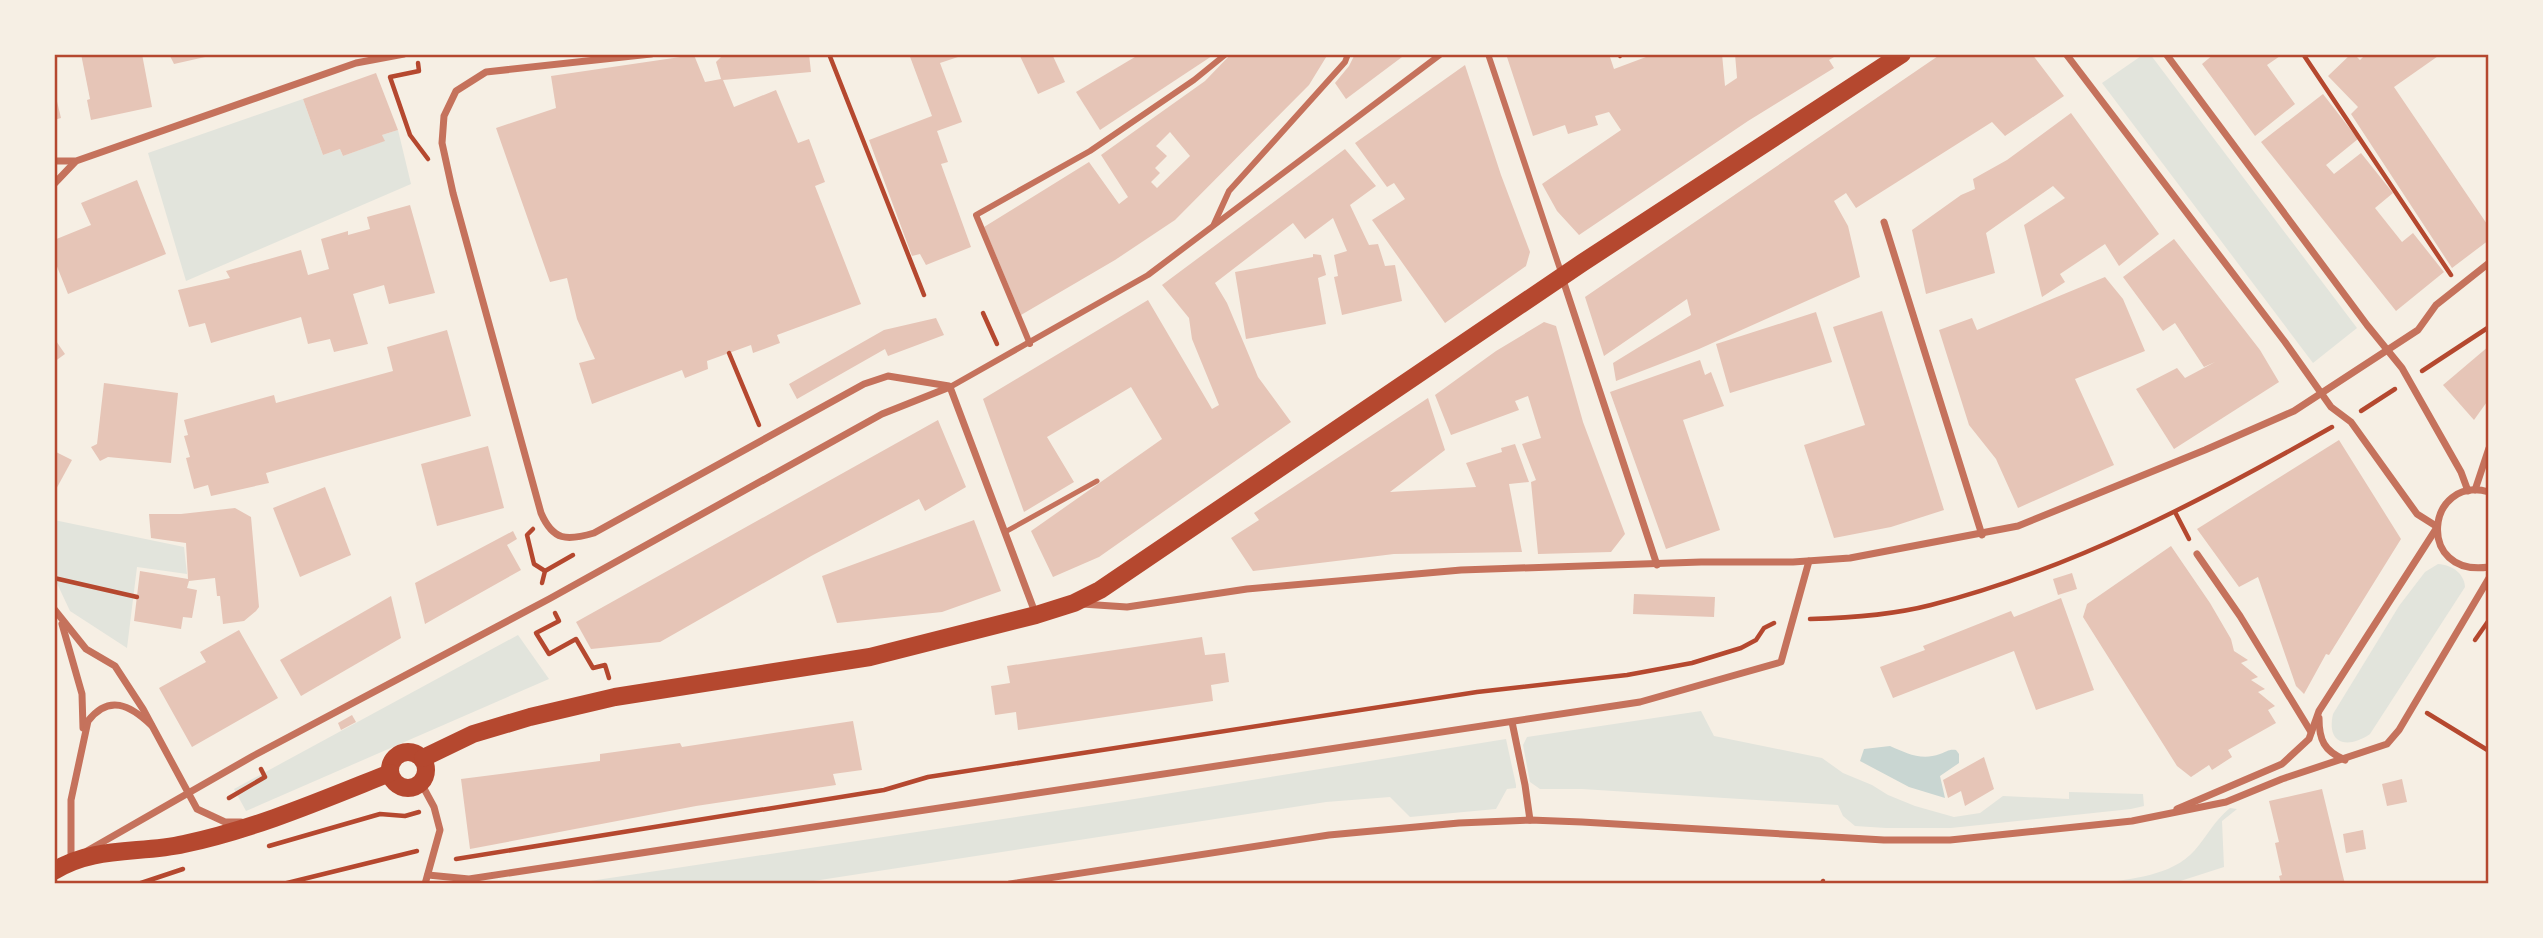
<svg xmlns="http://www.w3.org/2000/svg" width="2543" height="938" viewBox="0 0 2543 938" font-family="'PT Sans Narrow',sans-serif">
<style>
.green{fill:#e2e4dc}
.water{fill:#c9d6d2}
.building{fill:#e6c5b7;fill-rule:evenodd}
.lines{fill:none;stroke-linecap:round;stroke-linejoin:round}
.path{stroke:#b5482f;stroke-width:4.5}
.service{stroke:#c5725c;stroke-width:5}
.pedestrian{stroke:#c5725c;stroke-width:6}
.minor{stroke:#c5725c;stroke-width:7}
.primary{stroke:#b5482f;stroke-width:18}
.neatline{fill:none;stroke:#b5482f;stroke-width:2.5}
</style>
<rect width="100%" height="100%" fill="#f6efe4"/>
<g class="green">
<polygon points="2144,54 2150,54 2357,328 2313,363 2102,83"/>
<polygon points="303,99 323,155 340,149 343,156 384,141 382,135 398,130 411,184 186,281 148,153"/>
<polygon points="54,520 184,547 187,574 137,567 127,648 70,611 54,577"/>
<path d="M2438 564C2452 565 2464 573 2465 587L2370 734C2348 749 2326 745 2333 714L2399 606 2425 572Z"/>
<polygon points="518,635 549,679 246,811 234,789"/>
<polygon points="1701,711 1714,736 1822,758 1843,773 1872,785 1888,795 1915,806 1954,817 1980,813 2003,796 2069,799 2069,792 2143,794 2144,806 2131,809 1951,828 1886,828 1855,826 1843,816 1838,805 1582,789 1540,789 1530,782 1523,745 1527,737"/>
<polygon points="1506,739 1516,785 1516,788 1507,789 1496,809 1410,817 1390,797 1326,802 794,884 570,884 1122,801"/>
<path d="M2230 808 2237 809 2222 821 2224 867 2171 884H2098C2131 878 2171 877 2195 850 2207 836 2215 820 2230 808Z"/>
</g>
<path class="water" d="M1890 746C1906 753 1921 761 1940 754 1947 752 1948 749 1956 750L1959 754V763L1940 776 1945 798 1909 787 1860 761 1864 749Z"/>
<g class="building">
<polygon points="81,54 142,54 152,107 91,120 87,100 90,99"/>
<polygon points="169,54 214,54 214,55 174,64"/>
<polygon points="724,54 809,54 811,72 723,80 734,107 776,90 798,143 809,139 825,182 815,186 861,304 777,335 780,343 753,353 751,345 707,361 708,369 685,378 682,370 592,404 579,363 595,359 577,319 567,278 550,282 496,128 556,108 551,76 694,55 705,82 721,79 716,62"/>
<polygon points="909,54 964,55 940,63 962,122 937,131 948,162 941,164 971,247 926,265 920,254 912,256 869,140 932,116"/>
<polygon points="1019,54 1052,54 1065,82 1038,94"/>
<polygon points="1140,54 1215,54 1100,130 1076,92"/>
<path d="M1231 54H1328L1309 85 1175 220 1115 260 1021 315 984 227 1089 162 1119 204 1128 197 1101 155 1205 81ZM1170 132 1190 156 1157 188 1151 182 1160 173 1155 168 1167 156 1156 146Z"/>
<polygon points="1355,54 1406,54 1346,99 1335,83 1349,66"/>
<polygon points="1506,54 1609,54 1614,69 1654,54 1722,54 1725,86 1737,78 1735,54 1839,54 1829,60 1834,68 1748,121 1579,235 1557,211 1542,184 1621,130 1609,112 1595,116 1598,125 1568,134 1565,125 1533,136"/>
<polygon points="1941,54 2032,54 2064,96 2005,136 1992,122 1856,208 1846,193 1834,201 1848,226 1860,277 1699,349 1616,381 1613,363 1691,315 1687,299 1604,356 1585,297"/>
<polygon points="2214,54 2283,54 2267,65 2295,104 2255,136 2202,64"/>
<polygon points="2351,54 2354,54 2360,60 2366,54 2441,54 2394,87 2489,227 2489,240 2452,268 2351,114 2358,107 2328,76"/>
<polygon points="1465,65 1501,175 1530,252 1526,266 1445,323 1372,220 1405,199 1394,183 1387,187 1355,143"/>
<polygon points="376,73 398,130 382,135 385,141 343,156 340,149 323,155 303,99"/>
<polygon points="54,89 61,118 54,120"/>
<polygon points="2323,94 2358,139 2326,165 2334,174 2361,153 2393,193 2375,208 2402,242 2413,233 2444,272 2396,311 2261,142"/>
<polygon points="2071,113 2159,234 2119,266 2105,244 2060,274 2065,282 2042,297 2024,225 2065,198 2053,186 1986,233 1995,273 1926,294 1912,230 1961,195 1975,189 1973,179 2007,160"/>
<polygon points="1345,149 1376,186 1350,205 1369,245 1378,244 1385,266 1395,265 1402,301 1342,315 1334,277 1338,276 1334,255 1347,251 1333,218 1305,239 1293,223 1215,283 1227,303 1258,377 1291,422 1099,557 1053,577 1031,531 1162,439 1131,387 1047,437 1074,482 1024,512 983,399 1148,300 1212,409 1219,405 1192,339 1189,318 1162,285"/>
<polygon points="137,180 166,254 68,294 54,259 54,240 91,225 81,203"/>
<polygon points="410,205 435,293 389,304 384,285 353,294 368,344 334,352 330,339 308,344 301,317 211,343 205,323 189,327 178,290 230,278 226,271 301,250 308,275 329,269 321,239 348,231 348,235 370,229 367,217"/>
<polygon points="2174,239 2260,350 2279,382 2174,449 2136,389 2177,368 2185,378 2215,362 2204,367 2175,323 2163,331 2123,277"/>
<polygon points="1313,254 1321,255 1326,275 1318,278 1326,324 1246,339 1235,272 1313,257"/>
<polygon points="2105,277 2123,299 2145,351 2075,379 2114,465 2018,508 1996,459 1969,425 1939,330 1972,318 1977,330"/>
<polygon points="1882,311 1944,510 1891,527 1834,538 1804,445 1865,425 1833,327"/>
<polygon points="1816,312 1832,362 1730,393 1716,344"/>
<polygon points="936,318 944,335 888,356 885,349 797,399 789,384 884,330"/>
<polygon points="1544,322 1556,326 1583,422 1625,534 1611,552 1538,554 1531,482 1536,480 1522,444 1541,438 1528,396 1515,401 1519,410 1451,435 1435,395 1496,351"/>
<polygon points="447,330 471,416 266,473 269,483 211,496 208,485 194,489 186,458 190,457 184,436 188,435 184,420 274,395 276,403 393,371 387,347"/>
<polygon points="54,338 65,354 54,362"/>
<polygon points="2489,346 2489,399 2474,420 2443,385"/>
<polygon points="1700,360 1705,375 1711,372 1724,406 1683,420 1720,530 1666,549 1610,392"/>
<polygon points="104,383 178,393 171,463 108,457 100,461 91,447 97,444"/>
<polygon points="1428,398 1445,450 1390,492 1476,487 1466,463 1502,452 1501,448 1515,444 1529,482 1509,484 1522,552 1394,554 1253,571 1231,538 1259,520 1254,513"/>
<polygon points="938,420 966,487 925,511 919,499 813,555 660,642 591,649 576,622"/>
<polygon points="2339,440 2401,539 2329,655 2326,654 2304,694 2296,686 2258,577 2239,587 2197,529"/>
<polygon points="488,446 504,508 437,526 421,464"/>
<polygon points="54,451 72,460 54,493"/>
<polygon points="325,487 351,555 300,577 273,508"/>
<polygon points="235,508 251,517 259,607 256,611 244,621 223,624 220,596 217,596 215,578 189,581 187,588 197,590 192,618 183,617 181,629 134,621 140,571 188,579 186,543 151,538 149,514 181,514"/>
<polygon points="974,520 1001,591 942,612 837,623 822,576"/>
<polygon points="513,531 517,539 507,545 521,570 425,624 415,583"/>
<polygon points="2171,546 2210,603 2231,639 2234,651 2248,660 2241,663 2258,677 2251,680 2265,689 2258,692 2275,706 2268,710 2276,723 2228,750 2232,757 2212,770 2209,765 2191,777 2177,766 2083,617 2087,604"/>
<polygon points="2072,573 2077,589 2058,595 2053,579"/>
<polygon points="1634,594 1715,597 1714,617 1633,614"/>
<polygon points="391,596 401,638 301,696 280,660"/>
<polygon points="2061,598 2094,690 2036,710 2014,651 1893,698 1880,667 1925,650 1923,646 2011,611 2014,617"/>
<polygon points="239,630 278,698 192,747 159,688 206,662 200,652"/>
<polygon points="1202,637 1205,655 1225,653 1229,682 1211,685 1213,701 1018,730 1016,712 995,715 991,686 1010,683 1007,666"/>
<polygon points="352,715 356,722 341,730 338,723"/>
<polygon points="853,721 862,770 833,774 836,785 696,806 470,849 461,779 600,761 600,754 680,743 682,747"/>
<polygon points="1984,757 1994,789 1965,806 1961,791 1948,798 1943,780"/>
<polygon points="2402,779 2407,802 2387,806 2382,784"/>
<polygon points="2322,789 2345,884 2281,884 2279,876 2282,875 2275,843 2279,842 2269,801"/>
<polygon points="2363,830 2366,849 2346,853 2343,834"/>
</g>
<g class="lines">
<g class="path">
<polyline points="829,54 924,295"/>
<polyline points="2303,54 2451,275"/>
<polyline points="1620,56 1622,54"/>
<polyline points="418,63 419,71 390,77 410,135 428,159"/>
<polyline points="983,313 997,344"/>
<polyline points="729,353 759,425"/>
<polyline points="2422,371 2489,327"/>
<polyline points="2361,411 2395,389"/>
<polyline points="2175,512 2189,539"/>
<polyline points="533,529 527,535 534,564 545,571"/>
<polyline points="54,578 137,597"/>
<polyline points="542,583 545,571 573,555"/>
<polyline points="555,613 559,621 536,633 549,654 576,639 593,668 605,665 609,678"/>
<path d="M1810 619C1850 618 1892 615 1931 605 2073 569 2205 499 2332 427"/>
<polyline points="2475,640 2489,620"/>
<polyline points="2427,713 2489,751"/>
<polyline points="229,798 265,777 261,769"/>
<polyline points="269,846 380,814 405,816 419,812"/>
<polyline points="456,859 884,790 928,777 1477,692 1627,675 1692,663 1741,648 1756,640 1764,628 1774,623"/>
<polyline points="138,884 183,869"/>
<polyline points="283,884 417,851"/>
<polyline points="1822,884 1823,881"/>
</g>
<polyline class="service" points="1005,532 1097,481"/>
<g class="pedestrian">
<polyline points="1488,54 1562,275"/>
<polyline points="1214,224 1229,191 1345,62 1348,54"/>
<polyline points="1030,344 976,215 1090,151 1194,80 1226,54"/>
<polyline points="950,387 1148,275 1441,54"/>
</g>
<g class="minor">
<path d="M651 54 486 72 456 91 444 116 442 143 453 193 541 513C553 541 567 541 594 533L864 384 888 376 949 386"/>
<polyline points="2066,54 2285,342 2331,407 2351,422 2417,514 2436,526"/>
<polyline points="2166,54 2367,325 2402,368 2461,472 2468,491"/>
<polyline points="54,161 76,161 356,63 404,54"/>
<polyline points="54,184 75,162"/>
<polyline points="1884,222 1982,535"/>
<polyline points="1562,277 1657,565"/>
<polyline points="950,387 1036,615"/>
<polyline points="2475,490 2489,448"/>
<path d="M2489 492C2426 474 2415 578 2489 567"/>
<polyline points="2197,554 2240,616 2311,732"/>
<polyline points="1082,604 1127,607 1247,589 1461,570 1701,562 1793,562 1850,558 2018,526 2205,450 2294,411 2418,330 2436,305 2489,263"/>
<polyline points="54,609 86,649 115,666 143,709 197,809 225,822 241,822"/>
<polyline points="62,624 82,694 83,728"/>
<path d="M2319 718C2319 740 2324 751 2345 760"/>
<polyline points="1512,722 1525,785 1530,820"/>
<polyline points="421,783 434,807 440,830 425,884"/>
<polyline points="2177,809 2282,764 2309,739 2319,711 2436,529"/>
<polyline points="87,851 253,756 549,599 882,414 950,387"/>
<path d="M71 860V800L88 721C109 694 130 705 151 725"/>
<polyline points="428,875 469,879 1640,702 1781,662 1809,561"/>
<polyline points="1010,884 1329,835 1459,823 1530,820 1582,822 1884,840 1950,840 2132,821 2226,802 2282,779 2387,744 2399,730 2489,578"/>
</g>
<g class="primary">
<circle cx="408" cy="770" r="18"/>
<polyline points="423,758 473,734 530,717 615,697 870,657 1036,615 1074,603 1100,590 1582,263 1902,54"/>
<path d="M54 871C93 846 140 854 184 844 255 829 322 800 390 773"/>
</g>
</g>
<rect width="2543" height="938" fill="none" stroke="#f6efe4" stroke-width="112"/>
<rect x="56" y="56" width="2431" height="826" class="neatline"/>
</svg>
